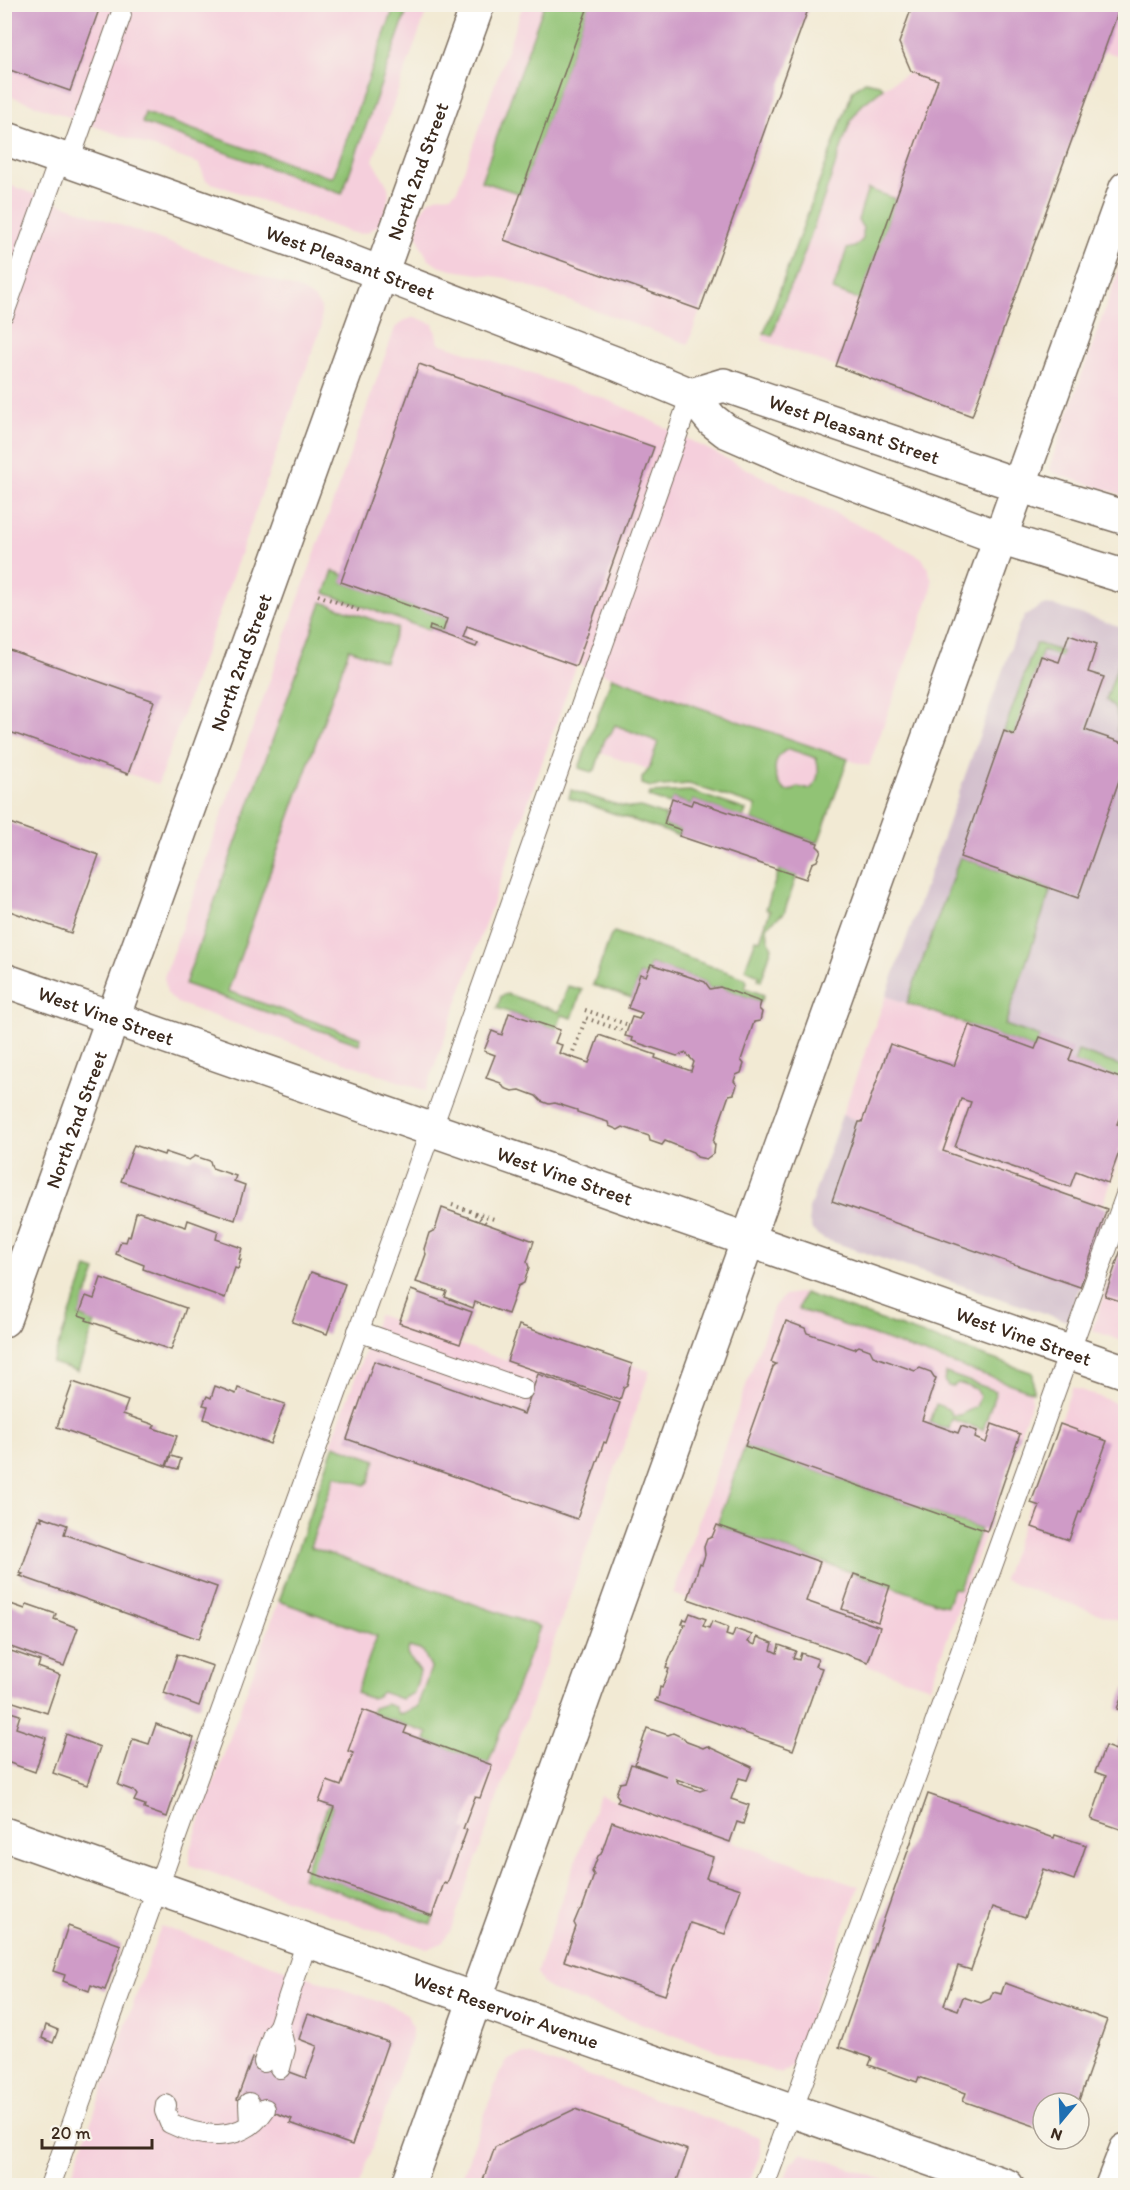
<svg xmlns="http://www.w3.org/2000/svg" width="1130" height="2190" viewBox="0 0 1130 2190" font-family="Itim,sans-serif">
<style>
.built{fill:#f5cfdc}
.industrial{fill:#d1bdcc}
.green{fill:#91c374;stroke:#667649;stroke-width:1.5;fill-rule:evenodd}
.building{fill:#cf9bc7;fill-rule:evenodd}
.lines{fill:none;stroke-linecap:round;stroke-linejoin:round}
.lane-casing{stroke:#7b6d5e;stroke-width:22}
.street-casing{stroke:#7b6d5e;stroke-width:36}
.secondary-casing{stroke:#7b6d5e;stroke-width:36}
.path{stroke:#7b6d5e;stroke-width:4;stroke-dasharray:1.5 4.5;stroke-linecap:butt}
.lane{stroke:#fff;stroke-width:20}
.street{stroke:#fff;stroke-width:33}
.secondary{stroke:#fff;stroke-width:33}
.labels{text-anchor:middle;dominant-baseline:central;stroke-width:4.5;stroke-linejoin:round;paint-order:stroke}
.street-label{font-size:20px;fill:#3b2a1e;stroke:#f7f3e8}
</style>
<rect width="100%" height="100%" fill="#f7f3e8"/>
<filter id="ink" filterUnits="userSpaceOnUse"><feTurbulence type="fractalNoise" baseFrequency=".0167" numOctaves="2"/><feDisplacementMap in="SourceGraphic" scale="12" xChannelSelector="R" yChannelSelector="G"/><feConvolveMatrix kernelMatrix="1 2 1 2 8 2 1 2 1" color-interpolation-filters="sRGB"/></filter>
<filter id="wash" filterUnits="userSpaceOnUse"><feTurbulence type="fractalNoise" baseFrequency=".008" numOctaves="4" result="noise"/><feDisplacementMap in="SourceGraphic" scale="24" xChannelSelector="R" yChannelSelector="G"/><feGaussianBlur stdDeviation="1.35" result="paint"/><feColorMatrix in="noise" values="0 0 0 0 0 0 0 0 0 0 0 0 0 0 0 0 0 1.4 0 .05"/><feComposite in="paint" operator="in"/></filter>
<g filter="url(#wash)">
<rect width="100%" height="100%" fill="#f2ead4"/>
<g class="built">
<polygon points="4,5 429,5 373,160 388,187 389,195 384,218 380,224 368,232 359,234 350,232 206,181 199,164 5,94"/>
<polygon points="523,5 810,5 688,344 506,278 452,270 438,266 428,259 421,246 417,235 420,214 427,202 436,197 451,195 457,190"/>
<polygon points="913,5 1125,5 1125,58 1104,51 972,416 762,340 853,90 865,81 879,84 883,88 911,71 899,43"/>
<polygon points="4,183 303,291 314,298 321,308 321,328 158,784 5,730"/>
<polygon points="1125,252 1125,496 1053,473 1049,468"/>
<polygon points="415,317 433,324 439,343 600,397 624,407 908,550 922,558 928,569 932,580 931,593 869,766 848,760 824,829 586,748 612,677 577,664 426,1091 177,1003 167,993 164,977 395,328 403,321"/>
<polygon points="886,996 1125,1080 1125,1141 1103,1206 842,1115"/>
<polygon points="1125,1237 1125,1342 1092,1330"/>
<polygon points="797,1293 804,1293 1033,1373 1031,1403 930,1687 867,1666 867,1662 673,1594 774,1306 785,1295"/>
<polygon points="378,1315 507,1361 519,1325 650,1371 451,1930 442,1943 430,1948 421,1947 190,1865 190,1849 334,1446 331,1444"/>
<polygon points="1072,1387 1125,1406 1125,1623 1003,1580"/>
<polygon points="599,1795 859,1886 792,2065 781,2074 552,1991 543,1984 537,1973 539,1965"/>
<polygon points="161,1926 391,2006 407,2014 412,2028 412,2036 359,2185 68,2186"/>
<polygon points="522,2055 532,2055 760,2137 760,2154 749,2185 459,2186 500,2072 508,2060"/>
<polygon points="802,2152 899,2185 783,2185 790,2164"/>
</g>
<g class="industrial">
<polygon points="1043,605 1055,606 1125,628 1125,1080 886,996 1019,625 1025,616"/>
<polygon points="842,1115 1107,1208 1067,1321 824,1239 818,1235 812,1230 809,1221 809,1209"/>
</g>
<g class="green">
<polygon points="395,5 409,5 342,194 142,123 145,113 329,177 333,177"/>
<polygon points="544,5 589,5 521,194 481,181"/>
<polygon points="865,81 879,84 883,88 862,105 851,120 796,277 790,286 772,336 764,333 853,90"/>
<polygon points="868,189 896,199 860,300 833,290 847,249 855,247 863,239 863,228 858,220"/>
<polygon points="333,571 344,575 342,582 447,619 443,631 431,626 429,630 325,593"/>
<polygon points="322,602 397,628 385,662 349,649 228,991 361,1038 359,1044 185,984"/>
<polygon points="1036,643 1063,652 1061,657 1043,650 1014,735 1004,731"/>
<path d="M1121 656 1125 657V734L1117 731C1120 719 1117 707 1106 700Z"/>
<path d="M612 677 848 759 818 843 752 820 756 806 689 784 651 787 642 784V778L649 769 658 742 615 725 611 733 605 739 595 770 591 772 579 768ZM789 749 816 758C820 769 819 782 810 789L797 787 794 790 786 791C772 782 770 756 789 749Z"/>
<polygon points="571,790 607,802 630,808 641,807 666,816 664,824 681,830 679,836 569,798"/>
<polygon points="690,791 746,810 743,818 693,800 691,805 673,798 670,804 649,797 650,793"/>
<polygon points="960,857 1051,889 1005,1025 1040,1037 1035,1049 907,1003"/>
<polygon points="779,869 797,875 784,913 767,926 768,939 772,947 761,981 758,980 759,975 745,969 756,939 760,940 770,911 766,909"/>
<polygon points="614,932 745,978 747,982 745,988 764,995 761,1002 720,987 710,989 705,982 651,964 646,976 640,974 632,998 593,985 611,935"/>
<polygon points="568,986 582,990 572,1018 562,1015 556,1029 497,1008 501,996 507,994 559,1012"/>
<polygon points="1078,1051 1124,1067 1125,1064 1125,1080 1074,1062"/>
<polygon points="87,1268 96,1271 79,1316 95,1323 78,1371 52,1363"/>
<polygon points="804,1293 1033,1373 1033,1392 798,1309"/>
<polygon points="946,1373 996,1391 983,1430 952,1419 949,1429 930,1423 936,1404 948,1409 952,1415 960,1415 976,1407 980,1396 976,1389 958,1383 954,1386 948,1386 944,1381"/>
<path d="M334 1445 376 1460 369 1482 365 1485 335 1475 310 1547 540 1627 488 1764 426 1741 428 1733 371 1713 373 1708 386 1704 395 1707 398 1715 417 1707 431 1668 423 1651 409 1647 407 1654 420 1672 414 1693 401 1699 382 1692C371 1702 368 1697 356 1693L377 1636 279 1601Z"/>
<polygon points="745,1446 980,1529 959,1589 953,1588 947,1606 717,1525"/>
<polygon points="328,1805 334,1807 311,1872 434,1916 431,1924 302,1878"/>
</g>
<g id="blocks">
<g class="building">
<polygon points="4,4 101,4 70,91 4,68"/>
<polygon points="589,4 810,4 700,310 504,240"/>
<polygon points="913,4 1121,4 972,416 836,366 938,80 911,71 899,43"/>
<polygon points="419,364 654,447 576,666 467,627 463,638 478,643 476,647 452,638 429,630 430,626 443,631 447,619 341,582"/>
<polygon points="1069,634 1097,644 1088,672 1104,677 1085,730 1126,744 1126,773 1122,772 1078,898 960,857 1004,731 1014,735 1041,656 1059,662"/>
<polygon points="4,648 154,701 128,774 4,730"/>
<polygon points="672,798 691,805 693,800 818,843 817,846 821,850 817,861 812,863 806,879 679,836 681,830 664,824"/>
<polygon points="4,821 99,855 71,933 4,909"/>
<polygon points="651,964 705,982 710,989 720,987 761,1002 759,1009 762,1012 760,1021 754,1022 741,1060 744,1064 741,1073 736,1075 734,1081 737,1085 734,1094 729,1095 715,1135 713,1142 715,1145 714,1153 706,1159 697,1157 693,1152 665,1141 662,1145 650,1141 649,1136 623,1127 618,1130 609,1126 608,1122 577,1112 577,1110 555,1103 549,1104 541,1101 536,1096 520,1090 512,1091 504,1088 501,1083 486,1078 495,1055 484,1051 492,1031 502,1035 509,1013 560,1030 555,1043 562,1045 559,1053 589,1063 599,1035 656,1055 655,1058 691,1071 694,1062 686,1053 677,1056 632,1041 633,1038 625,1036 632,1017 639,1019 642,1013 628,1008 640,974 646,976"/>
<polygon points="969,1025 1035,1049 1040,1037 1073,1049 1069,1060 1126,1080 1126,1100 1117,1124 1126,1127 1126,1133 1108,1183 1076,1171 1070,1187 955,1147 971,1102 961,1099 943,1151 1107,1209 1080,1287 832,1201 859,1122 862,1122 890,1044 954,1066"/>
<polygon points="134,1145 164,1155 165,1152 189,1160 195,1156 210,1161 212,1168 236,1176 234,1181 245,1185 235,1220 121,1181"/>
<polygon points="442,1208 534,1241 527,1262 529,1267 524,1283 518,1286 508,1314 475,1302 473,1308 445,1297 447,1292 416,1282 426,1254 424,1249 429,1233 435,1230"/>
<polygon points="139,1212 186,1227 188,1220 218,1231 216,1239 242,1248 239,1259 241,1260 238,1269 235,1268 225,1298 143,1269 144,1265 116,1254 121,1241 126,1242 128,1236 130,1237 136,1213"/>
<polygon points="1125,1238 1126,1238 1126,1303 1105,1296"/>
<polygon points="311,1272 345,1284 327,1334 292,1322"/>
<polygon points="101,1278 186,1308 171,1350 86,1320 87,1318 79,1315 86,1296 94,1299"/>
<polygon points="411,1290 472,1312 460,1344 399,1323"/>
<polygon points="786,1321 805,1328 807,1333 854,1349 859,1346 870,1350 873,1356 915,1371 920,1368 931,1372 934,1377 936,1378 922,1420 958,1433 961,1426 977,1431 975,1438 986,1443 992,1424 1020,1434 987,1531 745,1446 773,1367 776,1364 771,1362"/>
<polygon points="519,1325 632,1364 627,1385 624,1387 620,1400 507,1361"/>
<polygon points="374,1361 524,1414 538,1374 620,1403 606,1443 604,1442 577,1519 347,1439"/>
<polygon points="73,1382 128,1401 123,1414 155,1425 153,1428 177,1436 166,1466 57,1427"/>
<polygon points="215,1386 236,1394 238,1388 285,1404 270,1444 204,1419 208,1406 203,1405 207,1396 211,1398"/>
<polygon points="1060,1424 1107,1441 1081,1513 1079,1512 1069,1540 1032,1527 1040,1506 1031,1503"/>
<polygon points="171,1456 181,1459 178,1469 167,1466"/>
<polygon points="41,1516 67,1525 64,1534 217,1587 199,1639 20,1576 23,1574 20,1573 39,1519 42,1520"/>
<polygon points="717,1525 820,1562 806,1601 880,1627 868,1662 688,1599 700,1563 702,1564 705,1555 704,1547 707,1539 712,1537"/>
<polygon points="854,1574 890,1586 878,1622 842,1609"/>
<polygon points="5,1602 25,1609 27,1604 56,1614 54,1619 78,1628 64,1666 5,1645"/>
<polygon points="690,1613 706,1619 703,1626 709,1628 712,1621 728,1627 726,1635 732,1637 735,1629 752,1635 748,1642 755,1645 757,1637 773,1643 771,1650 777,1653 779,1645 796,1651 793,1658 799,1660 801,1653 818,1659 815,1666 822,1668 793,1750 655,1701 656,1698 658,1699 660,1687 662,1688 669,1669 666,1668 672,1653 685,1624 682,1624 684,1619 687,1620"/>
<polygon points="11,1651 40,1661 38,1667 60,1675 47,1713 4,1699 4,1655 8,1656"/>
<polygon points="177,1654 213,1666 199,1706 164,1693"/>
<polygon points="1125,1688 1126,1688 1126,1712 1117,1709"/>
<polygon points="4,1710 20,1715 16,1728 46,1738 35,1772 4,1761"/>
<polygon points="363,1710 407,1726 404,1733 492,1765 480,1798 475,1797 463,1829 467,1830 447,1884 444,1883 432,1916 310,1872 334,1807 319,1802 327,1781 341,1786 353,1753 348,1751"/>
<polygon points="156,1724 194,1738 167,1817 144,1809 145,1805 134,1801 137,1795 134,1791 118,1785 133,1739 149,1744"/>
<polygon points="1125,1724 1126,1724 1126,1831 1091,1819 1106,1776 1095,1772 1099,1762 1105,1746 1116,1750"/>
<path d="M647 1728 668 1735 673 1733 684 1738 687 1742 703 1748 707 1746 752 1767 747 1780 739 1778 731 1799 749 1805 743 1824 737 1822 730 1842 617 1802 619 1798 616 1794 620 1783 625 1782 631 1764 666 1776 635 1764ZM676 1779 706 1789 700 1791 679 1784Z"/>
<polygon points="66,1734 100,1747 87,1785 53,1773"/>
<polygon points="928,1794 1054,1838 1055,1835 1086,1845 1074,1880 1043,1869 1025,1918 993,1907 971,1970 958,1966 944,2005 958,2010 963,1997 981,2003 990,1999 993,1992 1001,1994 1005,1983 1107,2020 1078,2103 1043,2103 1043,2129 963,2101 966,2093 919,2077 917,2082 869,2065 872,2058 839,2047"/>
<polygon points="612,1822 713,1857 706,1878 741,1889 725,1934 690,1923 665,1995 564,1961 576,1927 574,1923 579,1911 582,1909 594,1875 592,1872 598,1856 601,1854"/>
<polygon points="68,1926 121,1945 105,1990 91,1985 89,1991 63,1981 65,1975 53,1971"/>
<polygon points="308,2014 388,2042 352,2145 290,2123 292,2119 237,2099 252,2058 306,2078 317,2046 299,2039"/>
<polygon points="46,2025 58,2030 53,2043 42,2038"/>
<polygon points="575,2109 688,2150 675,2186 481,2186 495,2147"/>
</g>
</g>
</g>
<g filter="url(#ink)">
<use href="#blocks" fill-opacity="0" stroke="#7b6d5e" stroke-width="1.5"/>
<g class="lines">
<defs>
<g id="lane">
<polyline points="69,161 121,15"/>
<polyline points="4,313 60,158"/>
<polyline points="358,1331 523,1389"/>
<polyline points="279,2026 285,2049 280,2068"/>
<polyline points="264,2062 273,2034 279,2026 307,1941"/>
<polyline points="249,2103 250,2125"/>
<path d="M166 2105 165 2111 170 2123C202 2139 243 2143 265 2109"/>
<polyline points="50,2186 448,1083 691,395"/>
<polyline points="764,2186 914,1782 1126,1195"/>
</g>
<g id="street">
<path id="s1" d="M4 980 1126 1372"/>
<path id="s2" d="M4 1320 478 4"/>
<path id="s3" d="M4 1834 1007 2186"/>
<polyline points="1112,2186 1126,2150"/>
</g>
<g id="secondary">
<path id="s4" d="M4 138 328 253 617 364 691 395 712 420 726 431 802 464 1000 538 1126 577"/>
<path id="s5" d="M691 395 724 385 1018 485 1126 518"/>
<polyline points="408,2186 1126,188"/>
</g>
</defs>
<use href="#lane" class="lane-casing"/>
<use href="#street" class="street-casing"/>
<use href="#secondary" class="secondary-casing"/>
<g class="path">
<polyline points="318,595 363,612"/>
<polyline points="585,1010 629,1025"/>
<polyline points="571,1057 586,1018 626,1032"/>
<polyline points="452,1205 494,1219"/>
<polyline points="475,1214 488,1225"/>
</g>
<use href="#lane" class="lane"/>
<use href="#street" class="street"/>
<use href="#secondary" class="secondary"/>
</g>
</g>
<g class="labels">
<g class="street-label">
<text stroke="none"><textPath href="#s2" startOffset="1221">North 2nd Street</textPath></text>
<text stroke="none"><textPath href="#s4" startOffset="368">West Pleasant Street</textPath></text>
<text stroke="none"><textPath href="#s5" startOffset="172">West Pleasant Street</textPath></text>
<text stroke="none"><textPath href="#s2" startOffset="699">North 2nd Street</textPath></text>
<text stroke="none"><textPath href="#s1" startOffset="108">West Vine Street</textPath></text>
<text stroke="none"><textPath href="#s2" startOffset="213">North 2nd Street</textPath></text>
<text stroke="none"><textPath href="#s1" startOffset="594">West Vine Street</textPath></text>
<text stroke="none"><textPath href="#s1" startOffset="1080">West Vine Street</textPath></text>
<text stroke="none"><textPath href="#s3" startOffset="532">West Reservoir Avenue</textPath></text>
</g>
</g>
<rect width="1130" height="2190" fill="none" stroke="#f7f3e8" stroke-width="24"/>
<g transform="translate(1061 2121) rotate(199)"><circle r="28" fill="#f7f3e8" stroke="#aca397" stroke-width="1.5"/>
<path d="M0-4.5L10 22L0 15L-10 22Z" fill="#1f6fb2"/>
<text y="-9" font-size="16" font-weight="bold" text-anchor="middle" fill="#3b2a1e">N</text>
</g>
<path d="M42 2139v9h110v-9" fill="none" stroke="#3b2a1e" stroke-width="3"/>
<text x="51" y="2139" font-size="18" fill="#3b2a1e" stroke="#f7f3e8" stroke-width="4.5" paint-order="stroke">20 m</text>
</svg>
